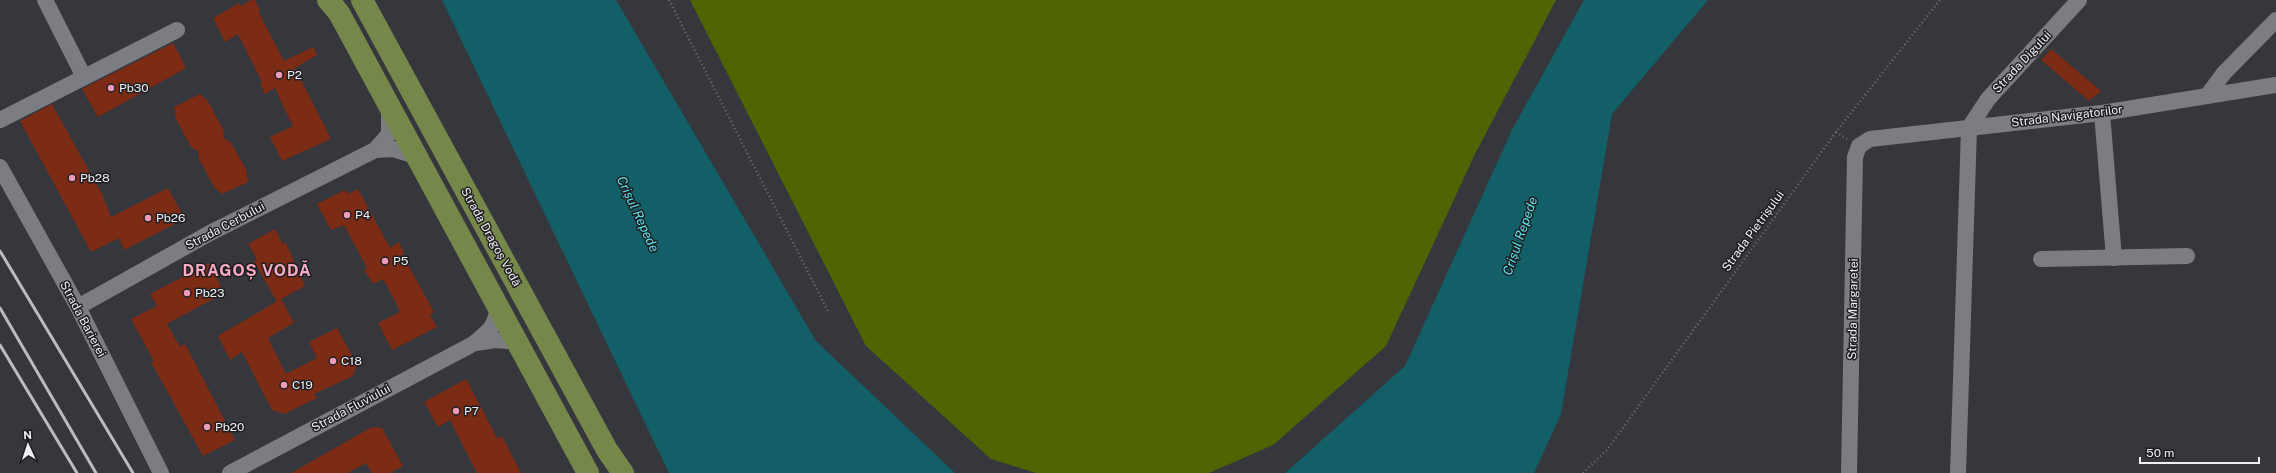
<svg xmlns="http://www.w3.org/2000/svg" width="2276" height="473" viewBox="0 0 2276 473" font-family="'Public Sans',sans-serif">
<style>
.green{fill:#516403}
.water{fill:#125f67}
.building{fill:#7c2b15}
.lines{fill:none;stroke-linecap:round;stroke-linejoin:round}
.path{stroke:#707076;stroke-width:2.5;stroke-dasharray:1 3;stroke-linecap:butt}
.minor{stroke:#7c7c83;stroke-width:16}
.primary{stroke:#75884a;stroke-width:22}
.rail{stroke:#bbbbc0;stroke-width:3}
.poi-dot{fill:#f09ab7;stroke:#1e1e21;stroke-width:1.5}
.labels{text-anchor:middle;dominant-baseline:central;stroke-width:3;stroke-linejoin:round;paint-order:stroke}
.street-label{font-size:12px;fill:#f0f0f4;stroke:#1e1e21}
.poi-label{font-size:12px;fill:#f0f0f4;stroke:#1e1e21;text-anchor:start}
.water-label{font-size:13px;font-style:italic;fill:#5de5f3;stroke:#1e1e21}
.district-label{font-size:16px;font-weight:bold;letter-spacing:1px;fill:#fcabc6;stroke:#1e1e21}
</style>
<rect width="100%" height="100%" fill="#36363d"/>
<polygon class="green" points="690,0 1556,0 1475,154 1386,346 1273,445 1209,473 1036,473 991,459 866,346"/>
<g class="water">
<polygon points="442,0 616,0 816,341 955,473 669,473"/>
<polygon points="1584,0 1708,0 1612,114 1561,414 1534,473 1285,473 1405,366 1512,130"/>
</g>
<g class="building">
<polygon points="251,0 255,0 260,10 258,11 284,61 313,47 317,55 295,68 331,139 282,161 270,137 293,126 287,114 275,88 265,94 260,83 262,82 238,34 225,42 213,18 239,3 241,6"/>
<polygon points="173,43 186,68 98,117 82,89"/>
<polygon points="2051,49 2101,91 2089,101 2041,60"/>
<polygon points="200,94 207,100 223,129 224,138 231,143 246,169 248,182 222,194 214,187 199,159 198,151 191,147 176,119 174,107"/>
<polygon points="52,104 102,194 111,217 168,188 185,219 124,250 119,238 91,252 20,121"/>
<polygon points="358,189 390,248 399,242 404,253 402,254 434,312 430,315 437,327 392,350 378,323 400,312 395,301 383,279 373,284 364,270 367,268 344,225 331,230 317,204 345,190 348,194"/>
<polygon points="275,229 283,244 286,243 305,286 281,299 294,323 268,338 286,374 317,358 309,342 337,328 357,365 353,376 314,394 317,398 284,414 272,410 242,352 230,360 218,336 279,300 277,302 254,261 257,259 248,244"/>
<polygon points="209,263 224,293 167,324 180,347 185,344 235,440 203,456 151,362 154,361 131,319 157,306 150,294"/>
<polygon points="466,379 497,438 502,436 521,473 477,473 450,420 438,427 424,402"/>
<polygon points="372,427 382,428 403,466 390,473 372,473 366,463 348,473 291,473"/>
</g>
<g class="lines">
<g class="path">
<polyline points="669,0 829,313"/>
<polyline points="1836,132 1847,139"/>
<polyline points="1583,473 1607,450 1836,132 1940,0"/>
</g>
<g class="minor">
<polyline points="45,0 84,77"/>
<polyline points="2207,96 2224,73 2276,20"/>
<polyline points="2102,113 2114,258"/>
<polyline points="0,120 177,30"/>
<polyline points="375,150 393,149 416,156"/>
<polyline points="0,167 78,307 161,473"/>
<polyline points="2041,259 2187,256"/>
<polyline points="78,307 210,233 375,150 389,134 389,109"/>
<polyline points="475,343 496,340 517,342"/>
<path d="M230 473 473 344C489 331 495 328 498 306"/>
<polyline points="1849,473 1855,157 1859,146 1870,139 2102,113 2276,85"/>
<polyline points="1958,473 1969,128 1988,99 2079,0"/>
</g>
<g class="primary">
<polyline points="328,0 339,13 588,473"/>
<polyline points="362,0 607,450 623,473"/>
</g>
<g class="rail">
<polyline points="0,251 133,473"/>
<polyline points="0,308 96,473"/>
<polyline points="0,345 77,473"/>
</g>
</g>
<g class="poi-dot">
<circle cx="279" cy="75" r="4"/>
<circle cx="111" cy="88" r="4"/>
<circle cx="72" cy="178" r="4"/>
<circle cx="347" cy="215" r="4"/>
<circle cx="148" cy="218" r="4"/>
<circle cx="385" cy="261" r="4"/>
<circle cx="187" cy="293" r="4"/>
<circle cx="333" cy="361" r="4"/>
<circle cx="284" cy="385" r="4"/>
<circle cx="456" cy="411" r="4"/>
<circle cx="207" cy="427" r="4"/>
</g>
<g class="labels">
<g class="street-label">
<text transform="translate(2022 62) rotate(-47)">Strada Digului</text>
<text transform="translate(2067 116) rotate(-7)">Strada Navigatorilor</text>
<text transform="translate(225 226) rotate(-28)">Strada Cerbului</text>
<text transform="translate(1753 231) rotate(-54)">Strada Pietrișului</text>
<text transform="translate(491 237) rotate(61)">Strada Dragoș Vodă</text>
<text transform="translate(1853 309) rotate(-89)">Strada Margaretei</text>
<text transform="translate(83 319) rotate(62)">Strada Barierei</text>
<text transform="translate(351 408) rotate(-28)">Strada Fluviului</text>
</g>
<g class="poi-label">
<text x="287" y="75">P2</text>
<text x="119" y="88">Pb30</text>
<text x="80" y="178">Pb28</text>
<text x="355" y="215">P4</text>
<text x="156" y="218">Pb26</text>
<text x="393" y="261">P5</text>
<text x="195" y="293">Pb23</text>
<text x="341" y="361">C18</text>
<text x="292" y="385">C19</text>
<text x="464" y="411">P7</text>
<text x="215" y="427">Pb20</text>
</g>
<g class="water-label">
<text transform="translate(638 214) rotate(65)">Crișul Repede</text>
<text transform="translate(1520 236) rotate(-71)">Crișul Repede</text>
</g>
<g class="district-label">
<text x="247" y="270">DRAGOȘ VODĂ</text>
</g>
</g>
<g transform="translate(28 445) rotate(357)" stroke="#1e1e21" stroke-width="3" paint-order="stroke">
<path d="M0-3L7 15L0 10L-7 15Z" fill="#f0f0f4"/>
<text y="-6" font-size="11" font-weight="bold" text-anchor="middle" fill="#f0f0f4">N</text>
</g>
<path d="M2140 457v6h119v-6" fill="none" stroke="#f0f0f4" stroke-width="2"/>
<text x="2146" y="457" font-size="12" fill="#f0f0f4" stroke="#1e1e21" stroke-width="3" paint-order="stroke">50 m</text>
</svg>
